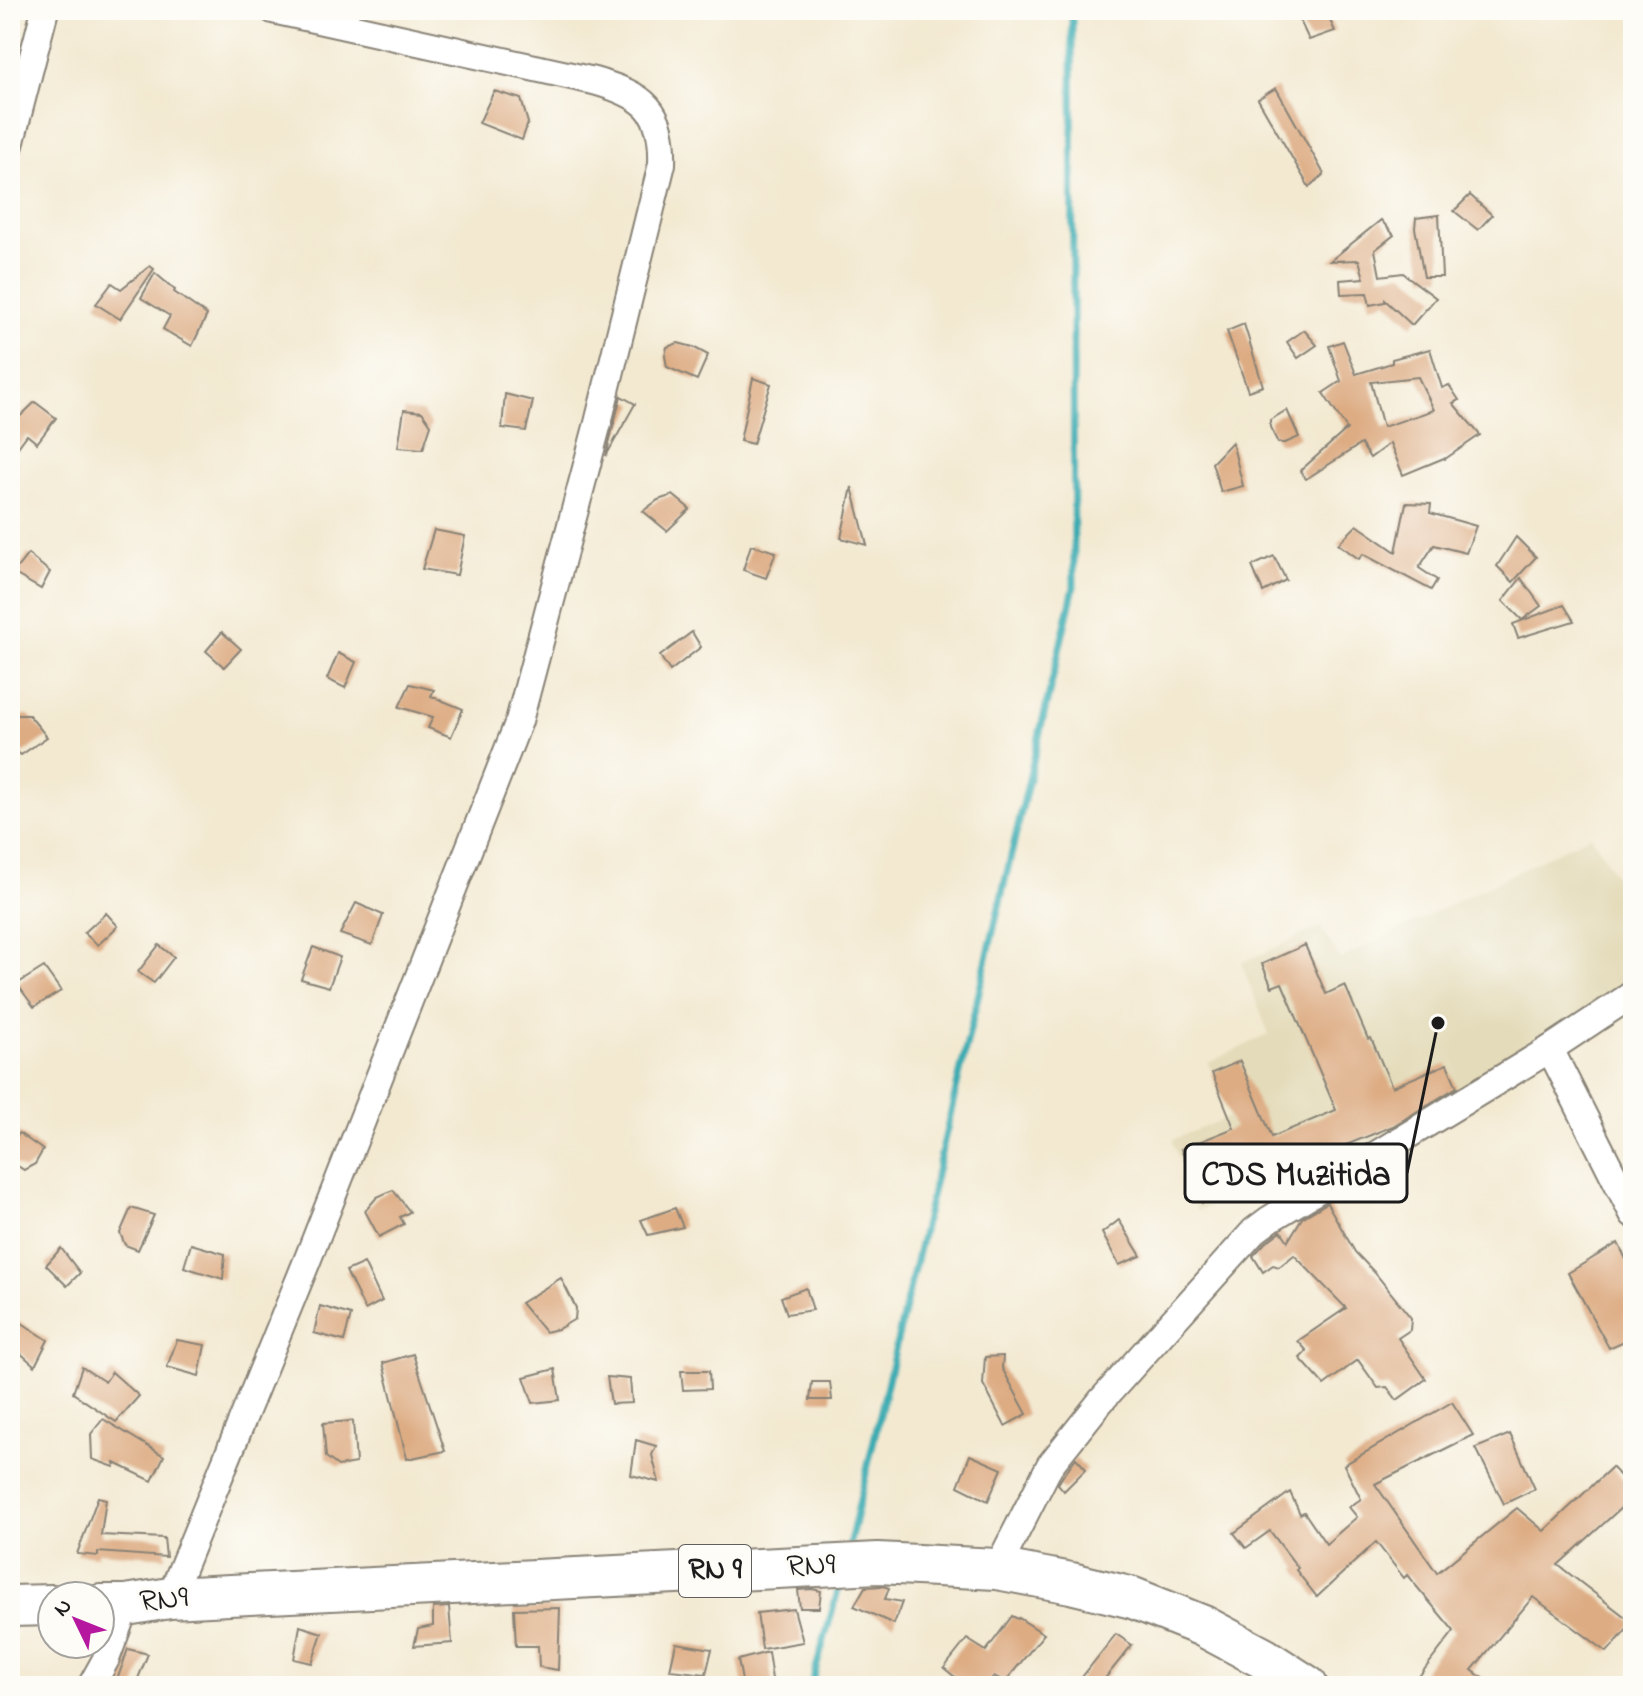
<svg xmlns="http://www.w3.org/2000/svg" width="1643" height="1696" viewBox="0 0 1643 1696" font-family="'Indie Flower',sans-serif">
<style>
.built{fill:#e4dbba}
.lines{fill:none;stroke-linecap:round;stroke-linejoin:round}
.stream{stroke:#3aacb2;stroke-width:7}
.building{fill:#ddac83;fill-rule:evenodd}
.street-casing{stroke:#888276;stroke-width:30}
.primary-casing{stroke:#888276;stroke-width:44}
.street{stroke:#fff;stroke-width:26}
.primary{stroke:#fff;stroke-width:40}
.labels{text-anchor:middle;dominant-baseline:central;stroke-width:6;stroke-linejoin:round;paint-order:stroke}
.shield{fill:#fdfcf7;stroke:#605f5e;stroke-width:2}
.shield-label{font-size:30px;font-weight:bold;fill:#1c1c1c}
.street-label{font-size:32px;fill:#1c1c1c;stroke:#fdfcf7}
.leader{fill:none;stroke:#1c1c1c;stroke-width:3}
.callout-dot{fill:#1c1c1c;stroke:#fdfcf7;stroke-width:3}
.callout{fill:#fdfcf7;stroke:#1c1c1c;stroke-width:3}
.callout-label{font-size:34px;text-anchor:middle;font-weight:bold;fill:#1c1c1c}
</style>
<rect width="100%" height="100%" fill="#fdfcf7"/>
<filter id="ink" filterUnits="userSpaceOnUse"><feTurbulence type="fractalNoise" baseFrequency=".0125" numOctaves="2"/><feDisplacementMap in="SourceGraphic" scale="16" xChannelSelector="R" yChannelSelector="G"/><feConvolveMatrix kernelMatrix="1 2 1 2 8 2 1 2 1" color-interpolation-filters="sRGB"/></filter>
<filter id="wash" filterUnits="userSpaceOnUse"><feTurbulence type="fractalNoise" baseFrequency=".006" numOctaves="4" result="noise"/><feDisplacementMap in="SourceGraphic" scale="32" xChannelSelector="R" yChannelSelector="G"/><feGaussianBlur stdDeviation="1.8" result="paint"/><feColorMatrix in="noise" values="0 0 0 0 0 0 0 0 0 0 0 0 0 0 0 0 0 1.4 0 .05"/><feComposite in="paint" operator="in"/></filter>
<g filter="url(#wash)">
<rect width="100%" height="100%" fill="#f3e9d1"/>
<polygon class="built" points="1591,835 1633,905 1633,1011 1461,1106 1197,1211 1172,1140 1229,1117 1208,1063 1269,1034 1241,963 1321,927 1340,959"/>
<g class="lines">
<g class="stream">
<polyline points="850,1542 1074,587 1072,10"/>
<polyline points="811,1686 838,1591"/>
</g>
</g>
<g id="blocks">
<g class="building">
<polygon points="1295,10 1325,10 1335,31 1309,40"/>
<polygon points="1276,88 1324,174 1309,187 1258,99"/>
<polygon points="494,91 521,99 528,123 522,140 479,123"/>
<polygon points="1470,195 1492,215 1478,230 1454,211"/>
<polygon points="1439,215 1442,277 1424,277 1415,228 1416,218"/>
<polygon points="1381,220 1394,235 1375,250 1380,276 1403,273 1436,298 1412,325 1385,300 1385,302 1370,305 1367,293 1341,294 1340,280 1364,278 1359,260 1330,261"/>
<polygon points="150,266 154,269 120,319 96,304 112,283 121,289"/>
<polygon points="155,273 175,290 174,292 207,315 192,346 163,329 170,316 141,298"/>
<polygon points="1244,324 1263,386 1248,391 1227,331"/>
<polygon points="1304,330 1317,345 1298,358 1287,342"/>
<path d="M1343 341 1356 374 1392 363V359L1430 349 1442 388 1449 385 1459 400 1453 403 1480 435 1445 459 1444 458 1403 475 1390 443 1370 458 1361 444 1306 479 1300 471 1347 429 1323 393 1341 381 1329 346ZM1418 377 1434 410 1383 427 1371 382Z"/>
<polygon points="678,343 693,347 708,355 697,380 667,367 665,356 667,347"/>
<polygon points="753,378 771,384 753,444 740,441"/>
<polygon points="505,394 533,401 526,431 502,428"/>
<polygon points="621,396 635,404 606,456 613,427"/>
<polygon points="35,402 56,418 37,443 27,435 10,458 10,426"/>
<polygon points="404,410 422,412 431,425 423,449 398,447"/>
<polygon points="1287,410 1299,437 1285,443 1278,443 1270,427 1270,420"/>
<polygon points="1232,442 1243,486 1221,492 1212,463"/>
<polygon points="852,487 867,545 841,538"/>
<polygon points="673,495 690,509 667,531 643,511 658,500"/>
<polygon points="1406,503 1431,504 1430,513 1476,526 1466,553 1434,545 1419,568 1437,580 1431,590 1363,554 1359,559 1338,544 1357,525 1396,552"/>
<polygon points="434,530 465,536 457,575 422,569"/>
<polygon points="1516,537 1536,557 1513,582 1497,566"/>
<polygon points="751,545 776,552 766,578 743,570"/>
<polygon points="28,554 50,572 41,589 13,573"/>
<polygon points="1274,556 1286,580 1263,592 1252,566"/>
<polygon points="1521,578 1541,606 1522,620 1503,601"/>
<polygon points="1564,605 1574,621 1518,638 1513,624"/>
<polygon points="222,632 241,649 224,667 206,651"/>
<polygon points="692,632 701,647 670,671 660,656"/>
<polygon points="338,653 356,662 345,688 327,679"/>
<polygon points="410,684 434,690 431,696 463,709 451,737 428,728 433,717 399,707"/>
<polygon points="15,715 29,715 47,737 21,755 10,746 10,722"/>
<polygon points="356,903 383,915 372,945 340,934"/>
<polygon points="106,913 118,926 98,945 84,933"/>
<polygon points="159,945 174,957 154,983 138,972"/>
<polygon points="1305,945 1326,994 1345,985 1368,1039 1371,1038 1392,1087 1447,1064 1457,1087 1393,1126 1336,1149 1340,1158 1297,1176 1294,1167 1202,1203 1181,1149 1234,1128 1212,1073 1240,1061 1272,1137 1336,1110 1282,983 1272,987 1262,964"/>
<polygon points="313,947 340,957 329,987 301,979"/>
<polygon points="44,967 61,991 34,1007 17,984"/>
<polygon points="19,1133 43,1150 35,1164 24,1170 10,1161 10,1147"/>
<polygon points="393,1190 410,1212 400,1217 404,1224 379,1237 365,1211 377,1197"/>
<polygon points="1327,1203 1355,1252 1375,1273 1411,1318 1410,1330 1398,1338 1426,1379 1397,1400 1387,1387 1378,1388 1358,1360 1324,1385 1300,1358 1307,1351 1298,1341 1346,1308 1294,1255 1279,1267 1273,1265 1263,1272 1253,1256 1265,1243 1281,1231 1288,1241 1302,1218"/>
<polygon points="131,1208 154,1215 138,1250 125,1245 120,1233"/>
<polygon points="675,1208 683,1227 648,1235 641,1220"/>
<polygon points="1119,1220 1141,1256 1119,1265 1102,1233"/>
<polygon points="1618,1243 1633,1273 1633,1337 1609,1348 1568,1273"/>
<polygon points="191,1244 225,1254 223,1279 184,1267"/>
<polygon points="61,1248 80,1273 67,1286 46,1265"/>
<polygon points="364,1263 382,1301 365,1310 346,1271"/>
<polygon points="561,1278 576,1308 575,1319 558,1329 545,1332 521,1303"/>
<polygon points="806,1288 813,1310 787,1314 781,1297"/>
<polygon points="320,1306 351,1315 344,1341 314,1333"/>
<polygon points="16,1319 48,1340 35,1366 10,1344 10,1329"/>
<polygon points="177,1340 205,1345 199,1376 167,1367"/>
<polygon points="413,1354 445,1451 407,1459 383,1363"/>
<polygon points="1003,1356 1002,1368 1027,1414 1005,1426 983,1384 985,1357"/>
<polygon points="82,1367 105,1382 112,1372 139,1396 116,1422 73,1393"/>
<polygon points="555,1369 560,1400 533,1403 524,1377"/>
<polygon points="681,1371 709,1371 710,1389 683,1390"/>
<polygon points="607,1377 630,1379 632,1403 611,1404"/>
<polygon points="812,1382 830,1382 832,1400 810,1400"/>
<polygon points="1452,1402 1473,1435 1375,1484 1437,1573 1517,1508 1544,1531 1612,1467 1633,1490 1633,1497 1558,1565 1633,1623 1607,1652 1533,1597 1472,1670 1493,1686 1426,1686 1417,1679 1454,1631 1407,1575 1404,1578 1376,1542 1317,1597 1296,1570 1298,1568 1270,1531 1246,1548 1234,1533 1290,1492 1300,1514 1304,1512 1326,1544 1357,1517 1349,1507 1361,1499 1344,1465"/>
<polygon points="103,1419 164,1456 152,1481 115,1463 114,1467 92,1459 91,1434"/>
<polygon points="353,1421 356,1463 338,1466 326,1457 323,1423"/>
<polygon points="1510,1434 1535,1489 1504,1504 1476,1448"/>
<polygon points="636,1440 656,1446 652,1455 659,1482 631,1475"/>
<polygon points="970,1455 1002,1469 988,1501 958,1486"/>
<polygon points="1076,1458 1086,1469 1064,1491 1058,1484 1064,1474"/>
<polygon points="98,1497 106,1499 101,1535 164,1538 166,1557 98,1552 98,1556 77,1554"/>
<polygon points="883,1586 889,1588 885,1599 902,1602 894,1624 854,1606 865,1587"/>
<polygon points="812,1589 821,1591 819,1608 800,1608 798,1590"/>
<polygon points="449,1607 452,1643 414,1646 418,1629 433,1626 433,1608"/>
<polygon points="560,1608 558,1670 539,1667 538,1646 516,1646 514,1609"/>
<polygon points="794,1609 803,1642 762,1649 757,1613"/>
<polygon points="1012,1616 1018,1619 1019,1618 1044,1634 1005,1682 994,1676 985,1686 966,1686 944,1668 967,1639 986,1651"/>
<polygon points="300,1626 322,1633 312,1663 294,1659"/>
<polygon points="1116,1634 1132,1645 1099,1686 1075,1686"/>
<polygon points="676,1643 712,1649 706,1674 670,1670"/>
<polygon points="128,1649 148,1654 135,1686 115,1686"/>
<polygon points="768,1652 773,1686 743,1686 738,1660"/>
</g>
</g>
</g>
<g filter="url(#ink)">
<use href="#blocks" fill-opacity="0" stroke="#888276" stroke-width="2"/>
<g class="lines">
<defs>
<g id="street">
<polyline points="10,145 45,10"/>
<polyline points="1550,1049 1633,1214"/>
<polyline points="997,1569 1050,1465 1101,1401 1254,1231 1270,1219 1550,1049 1633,994"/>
<path d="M170 1598 307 1261 519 721 598 423 662 164C664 109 644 95 594 81L273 10"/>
<polyline points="91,1686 106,1659 126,1605"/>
</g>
<g id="primary">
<polyline points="100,1605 126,1605 170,1598 878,1563 997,1569 1071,1583 1133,1598 1203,1626 1265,1659 1307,1686"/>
<polyline points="10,1606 52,1605"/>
</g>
</defs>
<use href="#street" class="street-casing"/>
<use href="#primary" class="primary-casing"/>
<use href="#street" class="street"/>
<use href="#primary" class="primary"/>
</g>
</g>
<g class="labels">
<rect class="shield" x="679" y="1545" width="72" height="52" rx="6"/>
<g class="shield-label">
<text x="715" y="1571">RN 9</text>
</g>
<g class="street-label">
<text transform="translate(811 1567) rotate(-3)">RN9</text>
<text transform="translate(164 1601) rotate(-6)">RN9</text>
</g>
</g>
<path class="leader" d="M1438 1023L1407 1173"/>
<circle class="callout-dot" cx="1438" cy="1023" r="8"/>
<rect class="callout" x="1185" y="1144" width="222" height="58" rx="8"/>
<g class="callout-label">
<text x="1296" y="1185">CDS Muzitida</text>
</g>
<rect width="1643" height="1696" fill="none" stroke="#fdfcf7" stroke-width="40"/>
<g transform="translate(76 1620) rotate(313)"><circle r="38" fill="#fdfcf7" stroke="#a3a29f" stroke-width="2"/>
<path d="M0-6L14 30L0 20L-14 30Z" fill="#b5179e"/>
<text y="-12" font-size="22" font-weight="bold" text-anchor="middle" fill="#1c1c1c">N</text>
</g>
</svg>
